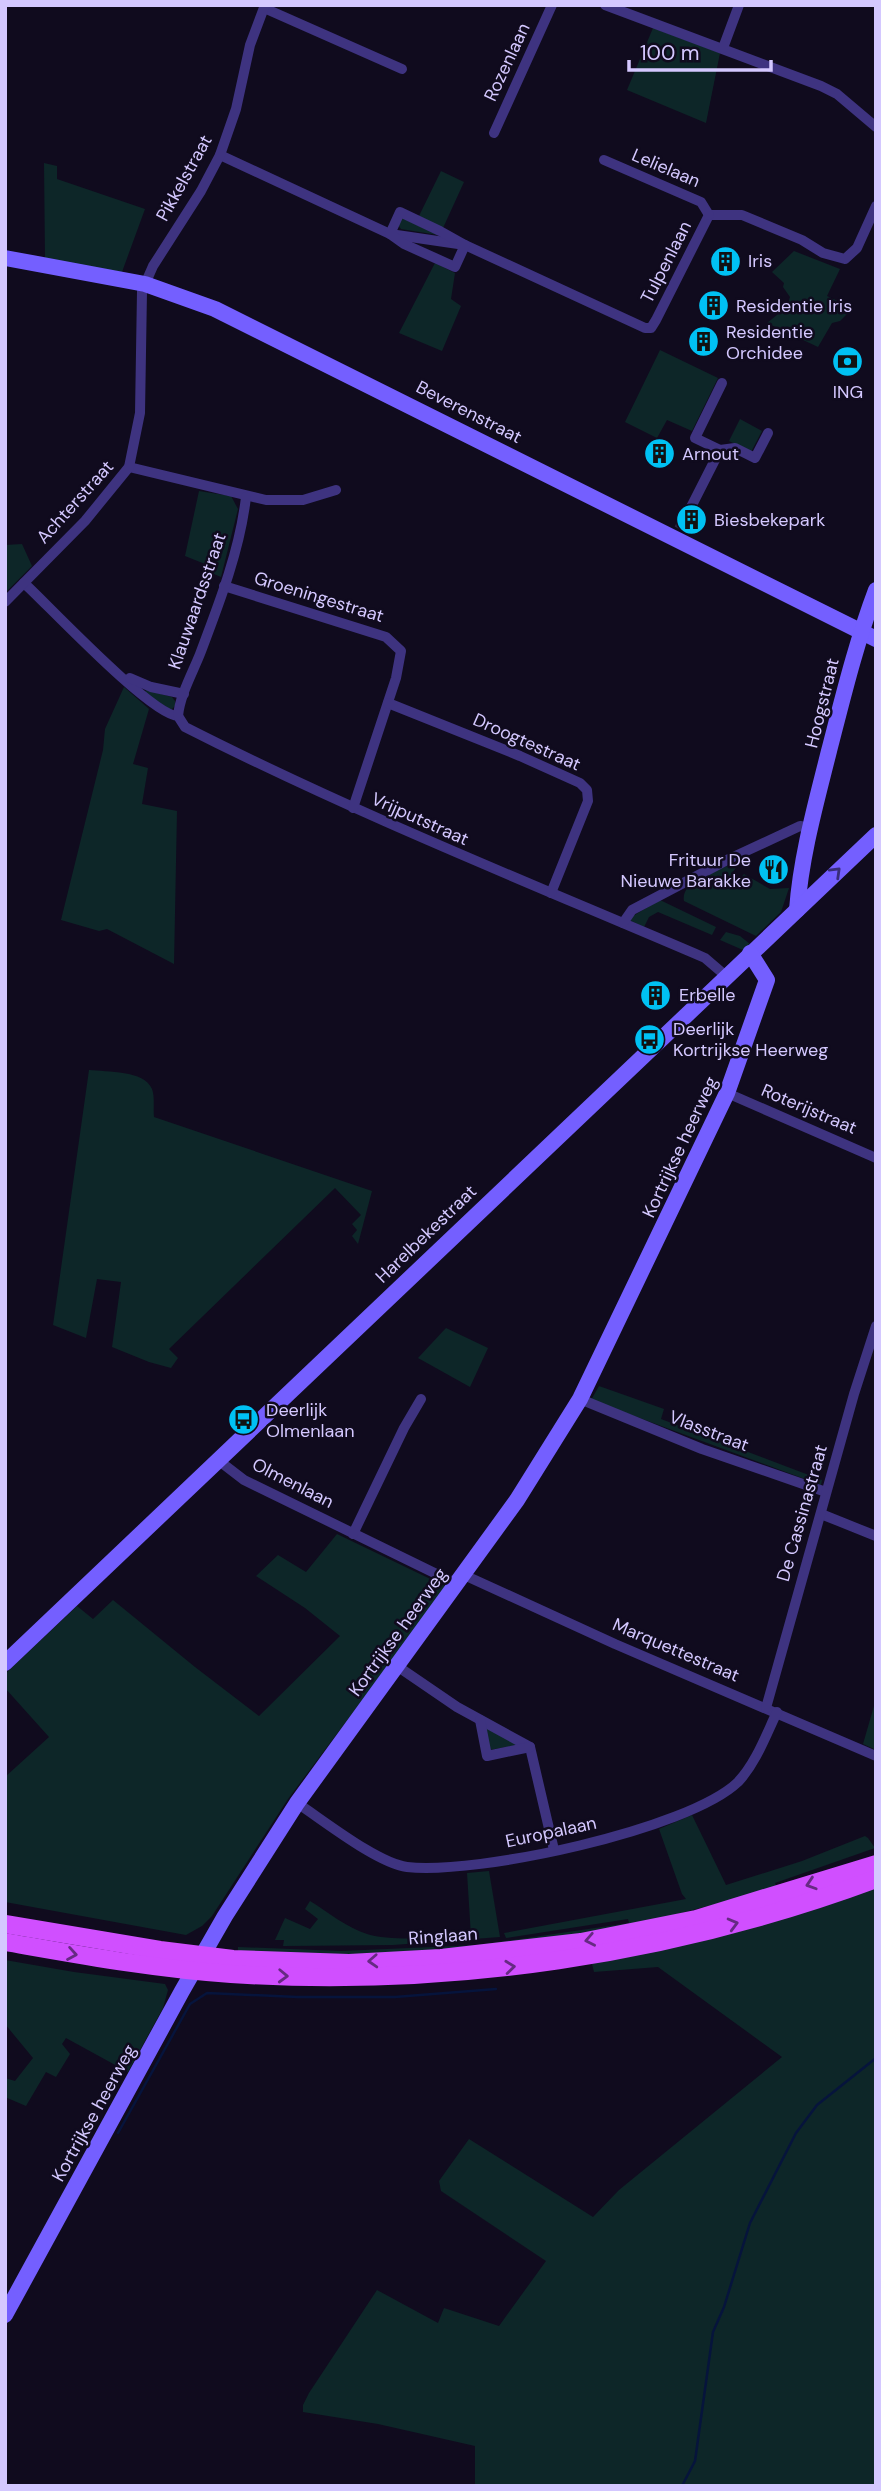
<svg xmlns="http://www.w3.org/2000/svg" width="881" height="2491" viewBox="0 0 881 2491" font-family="'DM Sans',sans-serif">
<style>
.green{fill:#0d2628}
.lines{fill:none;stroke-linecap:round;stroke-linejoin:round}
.stream{stroke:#06143c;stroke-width:2.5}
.street-tunnel{stroke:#2d2740;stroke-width:10;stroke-dasharray:10 5;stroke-linecap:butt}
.street{stroke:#3e3380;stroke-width:10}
.secondary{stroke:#745fff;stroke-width:16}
.primary{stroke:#d04fff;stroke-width:18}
.oneway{stroke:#382d78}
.oneway2{stroke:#662a83}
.labels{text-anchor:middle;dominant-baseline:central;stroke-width:5;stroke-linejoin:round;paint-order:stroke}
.street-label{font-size:18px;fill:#d4c8ff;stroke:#100b1e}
.poi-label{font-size:18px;fill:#d4c8ff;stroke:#100b1e;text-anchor:start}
</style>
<rect width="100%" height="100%" fill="#100b1e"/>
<g class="green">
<polygon points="653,28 720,53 706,123 627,90"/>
<polygon points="44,163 57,166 57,179 145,209 122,272 45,259"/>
<polygon points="441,171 464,182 443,228 419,216"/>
<polygon points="402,218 438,235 401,229 398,225"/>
<polygon points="794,251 840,269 827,296 853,308 840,321 832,323 818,347 767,323 787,307 790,297 783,287 784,283 772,272"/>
<polygon points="435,263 455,273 451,299 461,306 442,351 399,333"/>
<polygon points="660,350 718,378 692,431 667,420 657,438 625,422"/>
<polygon points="740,419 762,431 751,452 729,441"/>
<polygon points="199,491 231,496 238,509 221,577 209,572 210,566 185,556"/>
<polygon points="22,544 32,566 5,593 5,545"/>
<polygon points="124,687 149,709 133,764 148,768 142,804 177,811 174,964 107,929 99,931 61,920 103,750 105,729"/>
<polygon points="146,690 172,697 175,701 175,706 171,710 145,693"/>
<path d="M730 865 736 868 731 874 738 881 744 874 770 889 789 888 781 912 756 936 684 901C680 882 715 871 730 865Z"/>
<polygon points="660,900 716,927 712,935 658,912 649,917 644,927 631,921 631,917"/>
<polygon points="726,932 740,936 750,944 743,950 720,940"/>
<path d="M89 1070C107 1072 144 1070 152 1089 155 1097 153 1108 154 1117L372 1191 358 1244 352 1236 357 1230 352 1224 361 1215 335 1188 169 1349 178 1358 171 1368 149 1362 112 1347 121 1282 97 1279 86 1338 53 1325Z"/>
<polygon points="446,1328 488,1348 470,1387 418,1358"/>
<polygon points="599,1386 664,1409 661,1419 822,1480 821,1485 591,1400"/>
<polygon points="337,1534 447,1587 288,1799 212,1916 202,1926 186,1935 5,1902 5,1777 49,1737 5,1688 5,1674 77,1606 93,1619 113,1600 195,1667 259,1716 340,1636 305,1608 256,1576 278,1555 306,1572"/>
<polygon points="876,1699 876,1750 863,1744"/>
<polygon points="485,1727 518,1745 489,1750"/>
<polygon points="692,1815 726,1885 802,1861 865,1836 868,1838 875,1848 775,1883 777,1888 631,1926 478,1948 342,1955 238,1951 238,1947 341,1951 478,1945 629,1923 628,1919 506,1938 504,1933 686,1899 682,1894 659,1829"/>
<path d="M489 1871 500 1937 393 1945 283 1946 284 1940H275L285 1918 310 1929 318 1919 305 1909 310 1901C328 1912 347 1928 367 1934 393 1942 443 1937 471 1936L467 1873Z"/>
<polygon points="876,1884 876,2486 475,2486 475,2446 378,2424 303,2412 303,2405 309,2393 377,2290 438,2323 444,2308 499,2326 546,2261 441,2191 439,2181 469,2139 593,2217 619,2190 782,2057 658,1967 594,1972 591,1960"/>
<polygon points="5,1960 74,1972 165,1984 168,1990 163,2008 128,2072 66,2038 62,2044 70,2054 56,2077 46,2072 26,2106 5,2097 5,2078 15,2081 33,2058 5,2024"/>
</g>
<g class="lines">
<g class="stream">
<polyline points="118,2133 190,2004 207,1993 297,1997 395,1997 496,1989"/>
<polyline points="682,2486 695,2461 713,2332 724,2307 750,2223 796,2133 817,2105 876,2058"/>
</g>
<polyline class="street-tunnel" points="679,529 689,511"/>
<g class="street">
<polyline points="605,5 821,86 837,94 876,127"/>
<polyline points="264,8 402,69"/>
<polyline points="723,48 739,5"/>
<polyline points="494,133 552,5"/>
<polyline points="220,155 390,234 465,245 645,328 651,328 656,320 709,215 742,215 802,240 823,253 845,259 857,248 876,206"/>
<polyline points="604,160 701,202 709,215"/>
<polygon points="400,212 440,231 465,245 455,267 404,244 390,234"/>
<polyline points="720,450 695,438 722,383"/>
<polyline points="129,467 266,500 303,500 336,490"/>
<polyline points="689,511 720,450 735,448 755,458 768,433"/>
<path d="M24 583C49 606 152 716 178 716L185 727C354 813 530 883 705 958L726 976"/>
<polyline points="224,586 386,637 401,651 396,678 353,808"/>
<polyline points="5,602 85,521 129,467 140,413 142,291 153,266 201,191 220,155 236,109 250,45 265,5"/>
<polyline points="130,678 151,687 184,694"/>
<polyline points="388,703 520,756 580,783 587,790 588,801 551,893"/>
<path d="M178 716C180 695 192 674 200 654 219 604 240 550 246 497"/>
<polyline points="623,923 632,910 729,859 800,826 810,828"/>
<polyline points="727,1093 876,1158"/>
<polyline points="580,1399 702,1449 826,1492"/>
<polyline points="218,1460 244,1480 457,1584"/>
<polyline points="821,1514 876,1536"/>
<polyline points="353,1534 404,1428 421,1399"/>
<polyline points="464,1575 615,1644 876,1756"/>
<polyline points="397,1666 457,1707 530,1747 554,1850"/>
<polyline points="766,1708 854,1394 876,1326"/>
<polyline points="480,1720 487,1756 530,1747"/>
<path d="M297 1803C323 1820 377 1863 407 1867 476 1875 688 1830 738 1782 756 1763 766 1735 777 1712"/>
</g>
<g class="secondary">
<polyline points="5,258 145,284 215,309 876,639"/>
<path d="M797 910C801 856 816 803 829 751 843 697 856 643 876 590"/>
<polyline points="5,1663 876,835"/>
<polyline points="5,2315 182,1991 225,1916 297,1803 517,1500 580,1399 727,1093 767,980 750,953"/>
</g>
<g class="primary">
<polyline points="5,1924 160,1950 233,1959 349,1963 441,1958 581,1942 696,1919 876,1864"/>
<path d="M5 1942C80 1955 155 1969 231 1974 449 1988 671 1955 876 1879"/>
</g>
</g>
<defs><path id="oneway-chevron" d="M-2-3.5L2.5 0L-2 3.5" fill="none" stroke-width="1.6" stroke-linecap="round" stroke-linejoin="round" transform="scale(1.75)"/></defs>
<use class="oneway" href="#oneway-chevron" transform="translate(836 872) rotate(-44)"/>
<g class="oneway2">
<use href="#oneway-chevron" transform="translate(811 1884) rotate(162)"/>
<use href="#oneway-chevron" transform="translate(733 1924) rotate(-15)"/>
<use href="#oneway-chevron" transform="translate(590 1940) rotate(169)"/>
<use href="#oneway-chevron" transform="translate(72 1954) rotate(10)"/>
<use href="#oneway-chevron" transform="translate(373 1961) rotate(177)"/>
<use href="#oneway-chevron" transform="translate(510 1967) rotate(-6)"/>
<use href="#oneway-chevron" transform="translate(283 1976) rotate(2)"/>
</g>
<defs>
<symbol id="building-disc" viewBox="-11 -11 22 22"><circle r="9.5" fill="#00c1f3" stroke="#100b1e"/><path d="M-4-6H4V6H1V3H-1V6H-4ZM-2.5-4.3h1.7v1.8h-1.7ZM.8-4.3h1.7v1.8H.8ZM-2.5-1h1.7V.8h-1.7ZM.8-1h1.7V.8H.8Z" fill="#111"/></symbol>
<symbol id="bank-disc" viewBox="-11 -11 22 22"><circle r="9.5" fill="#00c1f3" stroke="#100b1e"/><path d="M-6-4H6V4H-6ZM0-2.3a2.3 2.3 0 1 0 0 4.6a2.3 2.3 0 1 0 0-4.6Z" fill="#111"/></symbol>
<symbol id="restaurant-disc" viewBox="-11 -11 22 22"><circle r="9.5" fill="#00c1f3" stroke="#100b1e"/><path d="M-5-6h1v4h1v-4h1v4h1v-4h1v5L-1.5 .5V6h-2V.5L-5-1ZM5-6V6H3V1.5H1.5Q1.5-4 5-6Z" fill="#111"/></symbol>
<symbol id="bus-disc" viewBox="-11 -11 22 22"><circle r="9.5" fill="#00c1f3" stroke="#100b1e"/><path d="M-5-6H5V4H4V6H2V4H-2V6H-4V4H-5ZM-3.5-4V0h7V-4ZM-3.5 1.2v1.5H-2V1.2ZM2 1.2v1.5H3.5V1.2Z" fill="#111"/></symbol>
</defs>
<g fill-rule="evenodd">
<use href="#building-disc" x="708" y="244" width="35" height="35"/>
<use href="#building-disc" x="696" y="288" width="35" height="35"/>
<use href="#building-disc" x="686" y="324" width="35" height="35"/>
<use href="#bank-disc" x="830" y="344" width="35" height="35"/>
<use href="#building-disc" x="642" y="436" width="35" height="35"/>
<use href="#building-disc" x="674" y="502" width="35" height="35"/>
<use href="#restaurant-disc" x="756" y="852" width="35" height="35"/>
<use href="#building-disc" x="638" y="978" width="35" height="35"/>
<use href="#bus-disc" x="632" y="1022" width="35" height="35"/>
<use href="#bus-disc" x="226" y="1402" width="35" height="35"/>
</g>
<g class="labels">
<g class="street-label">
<text transform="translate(507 62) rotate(-65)">Rozenlaan</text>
<text transform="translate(666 168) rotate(23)">Lelielaan</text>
<text transform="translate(184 178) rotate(-61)">Pikkelstraat</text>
<text transform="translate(666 262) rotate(-63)">Tulpenlaan</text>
<text transform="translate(469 412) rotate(27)">Beverenstraat</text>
<text transform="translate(75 502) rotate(-48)">Achterstraat</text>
<text transform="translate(319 597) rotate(17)">Groeningestraat</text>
<text transform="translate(197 601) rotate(-71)">Klauwaardsstraat</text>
<text transform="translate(822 703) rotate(-76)">Hoogstraat</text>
<text transform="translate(527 742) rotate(24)">Droogtestraat</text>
<text transform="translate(420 819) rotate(24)">Vrijputstraat</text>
<text transform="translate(809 1109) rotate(23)">Roterijstraat</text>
<text transform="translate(680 1147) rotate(-65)">Kortrijkse heerweg</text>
<text transform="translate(426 1234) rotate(-44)">Harelbekestraat</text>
<text transform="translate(709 1431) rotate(21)">Vlasstraat</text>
<text transform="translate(293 1483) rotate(27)">Olmenlaan</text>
<text transform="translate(802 1513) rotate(-74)">De Cassinastraat</text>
<text transform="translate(398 1632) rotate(-54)">Kortrijkse heerweg</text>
<text transform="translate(676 1650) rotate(23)">Marquettestraat</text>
<text transform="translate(551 1832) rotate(-12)">Europalaan</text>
<text transform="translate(443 1936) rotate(-4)">Ringlaan</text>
<text transform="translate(94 2113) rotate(-61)">Kortrijkse heerweg</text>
</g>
<g class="poi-label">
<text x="748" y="261">Iris</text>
<text x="736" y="306">Residentie Iris</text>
<text x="726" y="332">Residentie<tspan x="726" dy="21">Orchidee</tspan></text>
<text x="848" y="392" text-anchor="middle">ING</text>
<text x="682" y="454">Arnout</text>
<text x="714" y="520">Biesbekepark</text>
<text x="751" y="860" text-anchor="end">Frituur De<tspan x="751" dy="21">Nieuwe Barakke</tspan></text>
<text x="679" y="995">Erbelle</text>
<text x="673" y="1029">Deerlijk<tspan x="673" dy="21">Kortrijkse Heerweg</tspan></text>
<text x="266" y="1410">Deerlijk<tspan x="266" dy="21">Olmenlaan</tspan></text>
</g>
</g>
<rect width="881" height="2491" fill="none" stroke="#d4c8ff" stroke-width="14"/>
<path d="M629 60v10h142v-10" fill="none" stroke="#d4c8ff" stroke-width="3.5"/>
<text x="640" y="60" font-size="21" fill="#d4c8ff" stroke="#100b1e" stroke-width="5" paint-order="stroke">100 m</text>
</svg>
